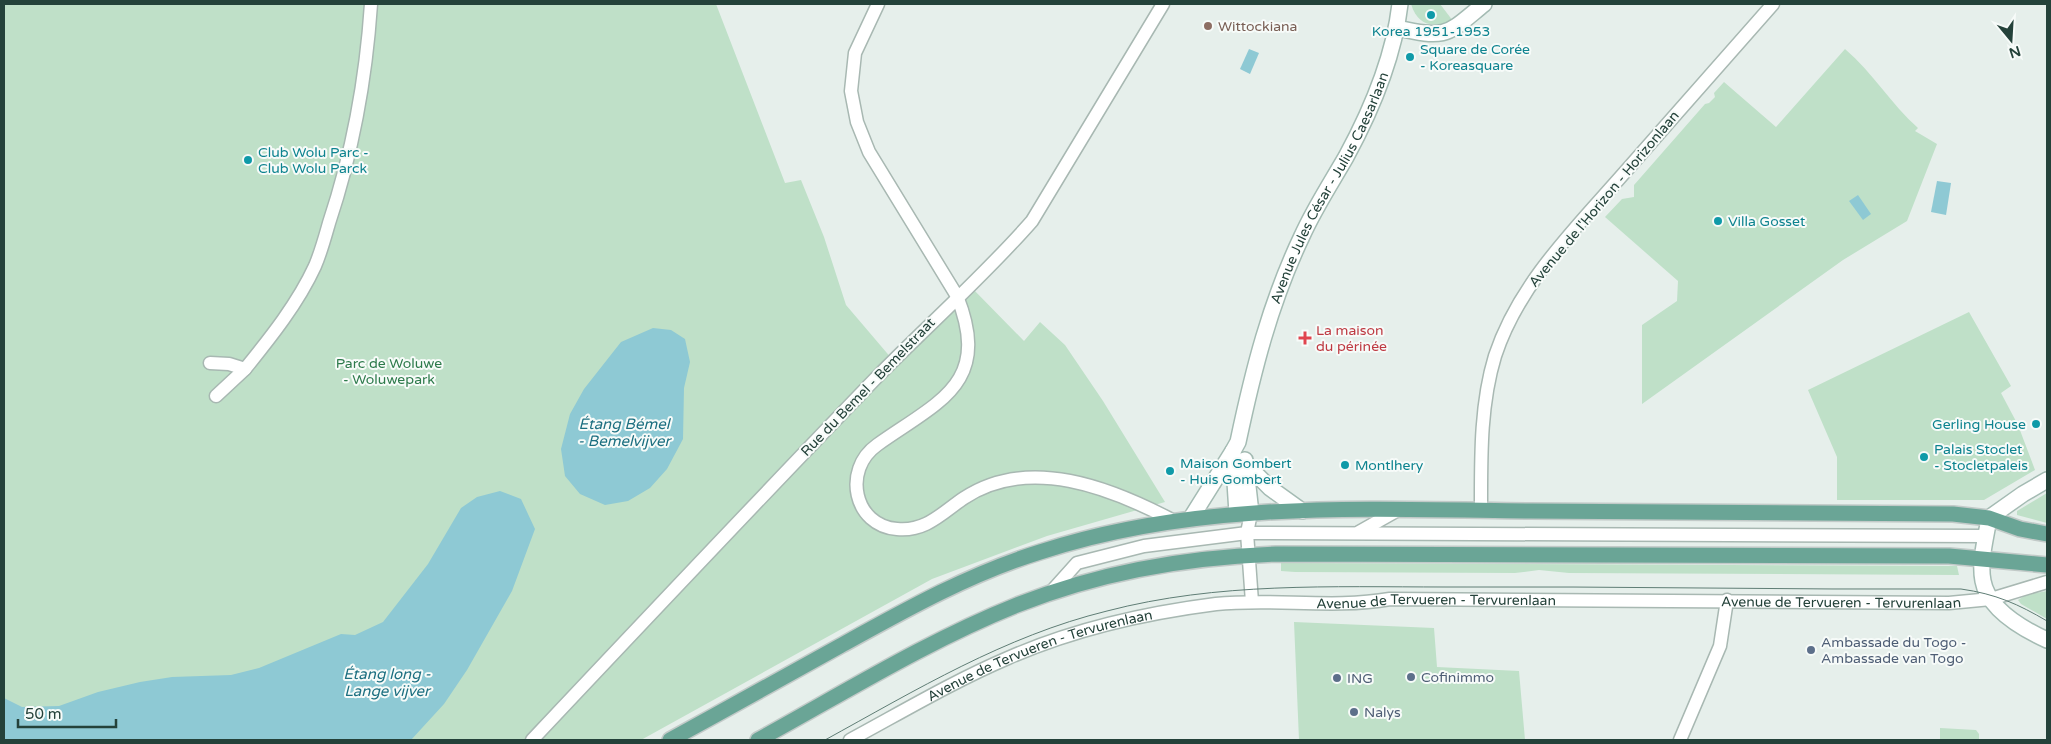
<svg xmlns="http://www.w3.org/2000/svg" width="2051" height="744" viewBox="0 0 2051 744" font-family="'Varela Round',sans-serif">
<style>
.green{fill:#bfe0c8}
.water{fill:#8ec9d4}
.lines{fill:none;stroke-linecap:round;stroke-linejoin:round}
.street-casing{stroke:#a8b8b2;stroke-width:15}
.secondary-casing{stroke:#a4bbb3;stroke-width:18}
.primary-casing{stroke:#c2cac8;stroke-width:18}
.street{stroke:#fff;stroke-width:12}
.secondary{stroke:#fff;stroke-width:15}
.primary{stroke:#6aa596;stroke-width:15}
.tram{stroke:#5f7d75;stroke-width:1}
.culture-dot{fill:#0f9aa8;stroke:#f7fbf9;stroke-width:2}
.education-dot{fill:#8d6e63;stroke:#f7fbf9;stroke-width:2}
.health-dot{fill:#e0444e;stroke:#f7fbf9;stroke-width:2}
.service-dot{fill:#5c6f8a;stroke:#f7fbf9;stroke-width:2}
.labels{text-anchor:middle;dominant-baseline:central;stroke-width:4;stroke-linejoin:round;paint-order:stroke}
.education-label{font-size:14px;fill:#785e54;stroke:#f7fbf9;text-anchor:start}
.culture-label{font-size:14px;fill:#0d838f;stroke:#f7fbf9;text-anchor:start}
.street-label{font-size:14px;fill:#24423a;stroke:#f7fbf9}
.health-label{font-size:14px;fill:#be3a42;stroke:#f7fbf9;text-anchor:start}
.park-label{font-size:14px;fill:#2d7a4b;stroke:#f7fbf9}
.service-label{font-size:14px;fill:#4e5e75;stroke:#f7fbf9;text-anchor:start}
.water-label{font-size:15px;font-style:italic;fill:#1c6f80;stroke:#f7fbf9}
</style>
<rect width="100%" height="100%" fill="#e6efeb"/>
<g class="green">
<polygon points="4,4 716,4 785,183 801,180 824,237 846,305 898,366 972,288 1024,341 1040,322 1065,345 1103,401 1165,502 1047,536 932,579 641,740 4,740"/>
<path d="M1411 4H1440L1453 21C1432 28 1418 26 1411 4Z"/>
<path d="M1845 49C1873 73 1891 104 1918 128L1915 131 1937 144 1907 221 1843 260 1642 404V325L1677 301 1678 281 1605 217 1622 199 1634 197V185L1705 104 1709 103 1715 97 1714 93 1724 82 1776 127Z"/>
<polygon points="1969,312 2011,386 2001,393 2018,425 2035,470 1984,500 1837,500 1837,457 1808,390"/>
<polygon points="2047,493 2047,523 2017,515 2017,511"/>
<polygon points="1281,563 1957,566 1959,575 1569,573 1539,570 1515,573 1295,572 1281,571"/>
<polygon points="2047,591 2047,619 2021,604 2018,600 2026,595"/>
<polygon points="1294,622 1434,628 1437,667 1519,671 1525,740 1299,740"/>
<polygon points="1940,728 1976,730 1979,734 1979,740 1940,740"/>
</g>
<g class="water">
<polygon points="1249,49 1259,53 1250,74 1240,69"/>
<polygon points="1937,181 1951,183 1946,215 1931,212"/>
<polygon points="1858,195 1871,214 1863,220 1849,201"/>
<polygon points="653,328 671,330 685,339 690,362 684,388 683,439 667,469 650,488 628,501 605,505 580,494 565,476 561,449 570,414 584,389 621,342"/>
<polygon points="500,491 521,499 535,529 512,591 467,670 444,704 411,740 4,740 4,698 22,707 59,706 98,692 140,682 172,677 231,675 259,668 341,634 355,635 383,622 428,564 461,508 477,497"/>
</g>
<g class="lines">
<defs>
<g id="street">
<path d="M878 4 855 53 851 91 857 122 869 152 957 296C992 384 939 401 877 445 842 470 854 526 897 529 926 532 943 512 964 498 1029 455 1111 488 1172 520"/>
<path d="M210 363 229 364 245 369C271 337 298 303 315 266 321 252 325 237 329 223 353 151 366 79 371 4"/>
<polyline points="216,396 245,369"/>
<path d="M1481 510C1481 459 1480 405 1495 356 1519 283 1576 228 1625 172 1675 116 1724 60 1773 4"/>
<polyline points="1251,513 1247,533 1252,602"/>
<polyline points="1359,532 1398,510"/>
<polyline points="1051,592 1077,563 1144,546 1247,533 1986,536"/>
<path d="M532 740C646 619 760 498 875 379 927 326 983 277 1032 221L1163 4"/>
<path id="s1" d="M850 740C902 712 954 681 1008 658 1074 629 1145 613 1216 604 1274 598 1333 609 1390 599L1949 603 1991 599 2047 582"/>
<polyline points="1680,740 1720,646 1727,600"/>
</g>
<g id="secondary">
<path d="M1397 28C1448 39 1446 35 1484 4"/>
<polyline points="1245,460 1251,513"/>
<polyline points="1246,464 1270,488 1302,511"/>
<path d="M2047 480 2023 494 1989 518C1986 538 1979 561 1983 581 1988 609 2023 629 2047 640"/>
<path id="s2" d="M1237 513 1233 451 1238 442C1253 371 1270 303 1302 236 1314 209 1331 183 1346 157 1371 111 1394 56 1400 4"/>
<polyline points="1191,518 1233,451"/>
</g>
<g id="primary">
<path d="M670 740C727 709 784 677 840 646 905 610 969 574 1040 552 1198 500 1367 509 1531 511 1672 512 1813 513 1953 514L1989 518 2020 529 2047 534"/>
<path d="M758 740C842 694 927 641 1017 605 1100 572 1187 557 1276 554L1949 556 2047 565"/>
</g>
</defs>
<use href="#street" class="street-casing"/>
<use href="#secondary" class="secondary-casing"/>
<use href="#primary" class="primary-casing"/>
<use href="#street" class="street"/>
<use href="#secondary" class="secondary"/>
<use href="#primary" class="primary"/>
<path class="tram" d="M825 740C916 690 1005 636 1107 611 1218 582 1331 587 1445 587 1617 586 1789 590 1961 589 1996 594 2018 604 2047 621"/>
</g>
<g class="culture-dot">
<circle cx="1431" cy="15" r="5"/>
<circle cx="1410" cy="57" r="5"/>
<circle cx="248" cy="160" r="5"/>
<circle cx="1718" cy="221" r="5"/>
<circle cx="2036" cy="424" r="5"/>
<circle cx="1924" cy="457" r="5"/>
<circle cx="1345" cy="465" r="5"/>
<circle cx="1170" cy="471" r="5"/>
</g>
<circle class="education-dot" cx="1208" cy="26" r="5"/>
<path class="health-dot" d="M1302.5 330.5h5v5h5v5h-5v5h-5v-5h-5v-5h5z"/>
<g class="service-dot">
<circle cx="1811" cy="650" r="5"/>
<circle cx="1411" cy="677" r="5"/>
<circle cx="1337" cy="678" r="5"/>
<circle cx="1354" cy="712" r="5"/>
</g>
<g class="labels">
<g class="education-label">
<text x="1218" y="26">Wittockiana</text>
</g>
<g class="culture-label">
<text x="1431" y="31" text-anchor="middle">Korea 1951-1953</text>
<text x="1420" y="49">Square de Corée<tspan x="1420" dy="16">- Koreasquare</tspan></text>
<text x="258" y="152">Club Wolu Parc -<tspan x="258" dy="16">Club Wolu Parck</tspan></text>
<text x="1728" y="221">Villa Gosset</text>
<text x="2026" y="424" text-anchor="end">Gerling House</text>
<text x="1934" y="449">Palais Stoclet<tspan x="1934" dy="16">- Stocletpaleis</tspan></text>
<text x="1180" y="463">Maison Gombert<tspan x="1180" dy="16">- Huis Gombert</tspan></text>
<text x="1355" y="465">Montlhery</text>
</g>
<g class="street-label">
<text stroke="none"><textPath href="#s2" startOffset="344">Avenue Jules César - Julius Caesarlaan</textPath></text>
<text transform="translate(1604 199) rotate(-50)">Avenue de l'Horizon - Horizonlaan</text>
<text transform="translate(868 387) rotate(-46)">Rue du Bemel - Bemelstraat</text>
<text stroke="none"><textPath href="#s1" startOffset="614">Avenue de Tervueren - Tervurenlaan</textPath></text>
<text stroke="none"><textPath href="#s1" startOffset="1019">Avenue de Tervueren - Tervurenlaan</textPath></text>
<text stroke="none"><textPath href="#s1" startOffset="209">Avenue de Tervueren - Tervurenlaan</textPath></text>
</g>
<g class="health-label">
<text x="1316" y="330">La maison<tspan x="1316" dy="16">du périnée</tspan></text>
</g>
<g class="park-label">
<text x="389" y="363">Parc de Woluwe<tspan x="389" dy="16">- Woluwepark</tspan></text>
</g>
<g class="service-label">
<text x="1821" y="642">Ambassade du Togo -<tspan x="1821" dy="16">Ambassade van Togo</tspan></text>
<text x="1421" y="677">Cofinimmo</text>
<text x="1347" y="678">ING</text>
<text x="1364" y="712">Nalys</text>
</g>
<g class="water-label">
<text x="624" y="424">Étang Bémel<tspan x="624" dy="17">- Bemelvijver</tspan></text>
<text x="387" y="674">Étang long -<tspan x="387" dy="17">Lange vijver</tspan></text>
</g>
</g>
<rect width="2051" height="744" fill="none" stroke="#24423a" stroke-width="10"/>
<g transform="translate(2011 40) rotate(162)" stroke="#f7fbf9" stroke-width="4" paint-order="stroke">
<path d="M0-4L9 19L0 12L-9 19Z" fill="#24423a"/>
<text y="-8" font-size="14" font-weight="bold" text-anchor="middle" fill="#24423a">N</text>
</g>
<path d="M18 719v8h98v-8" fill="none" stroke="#24423a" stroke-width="2.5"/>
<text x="25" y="719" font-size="15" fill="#24423a" stroke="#f7fbf9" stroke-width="4" paint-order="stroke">50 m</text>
</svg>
